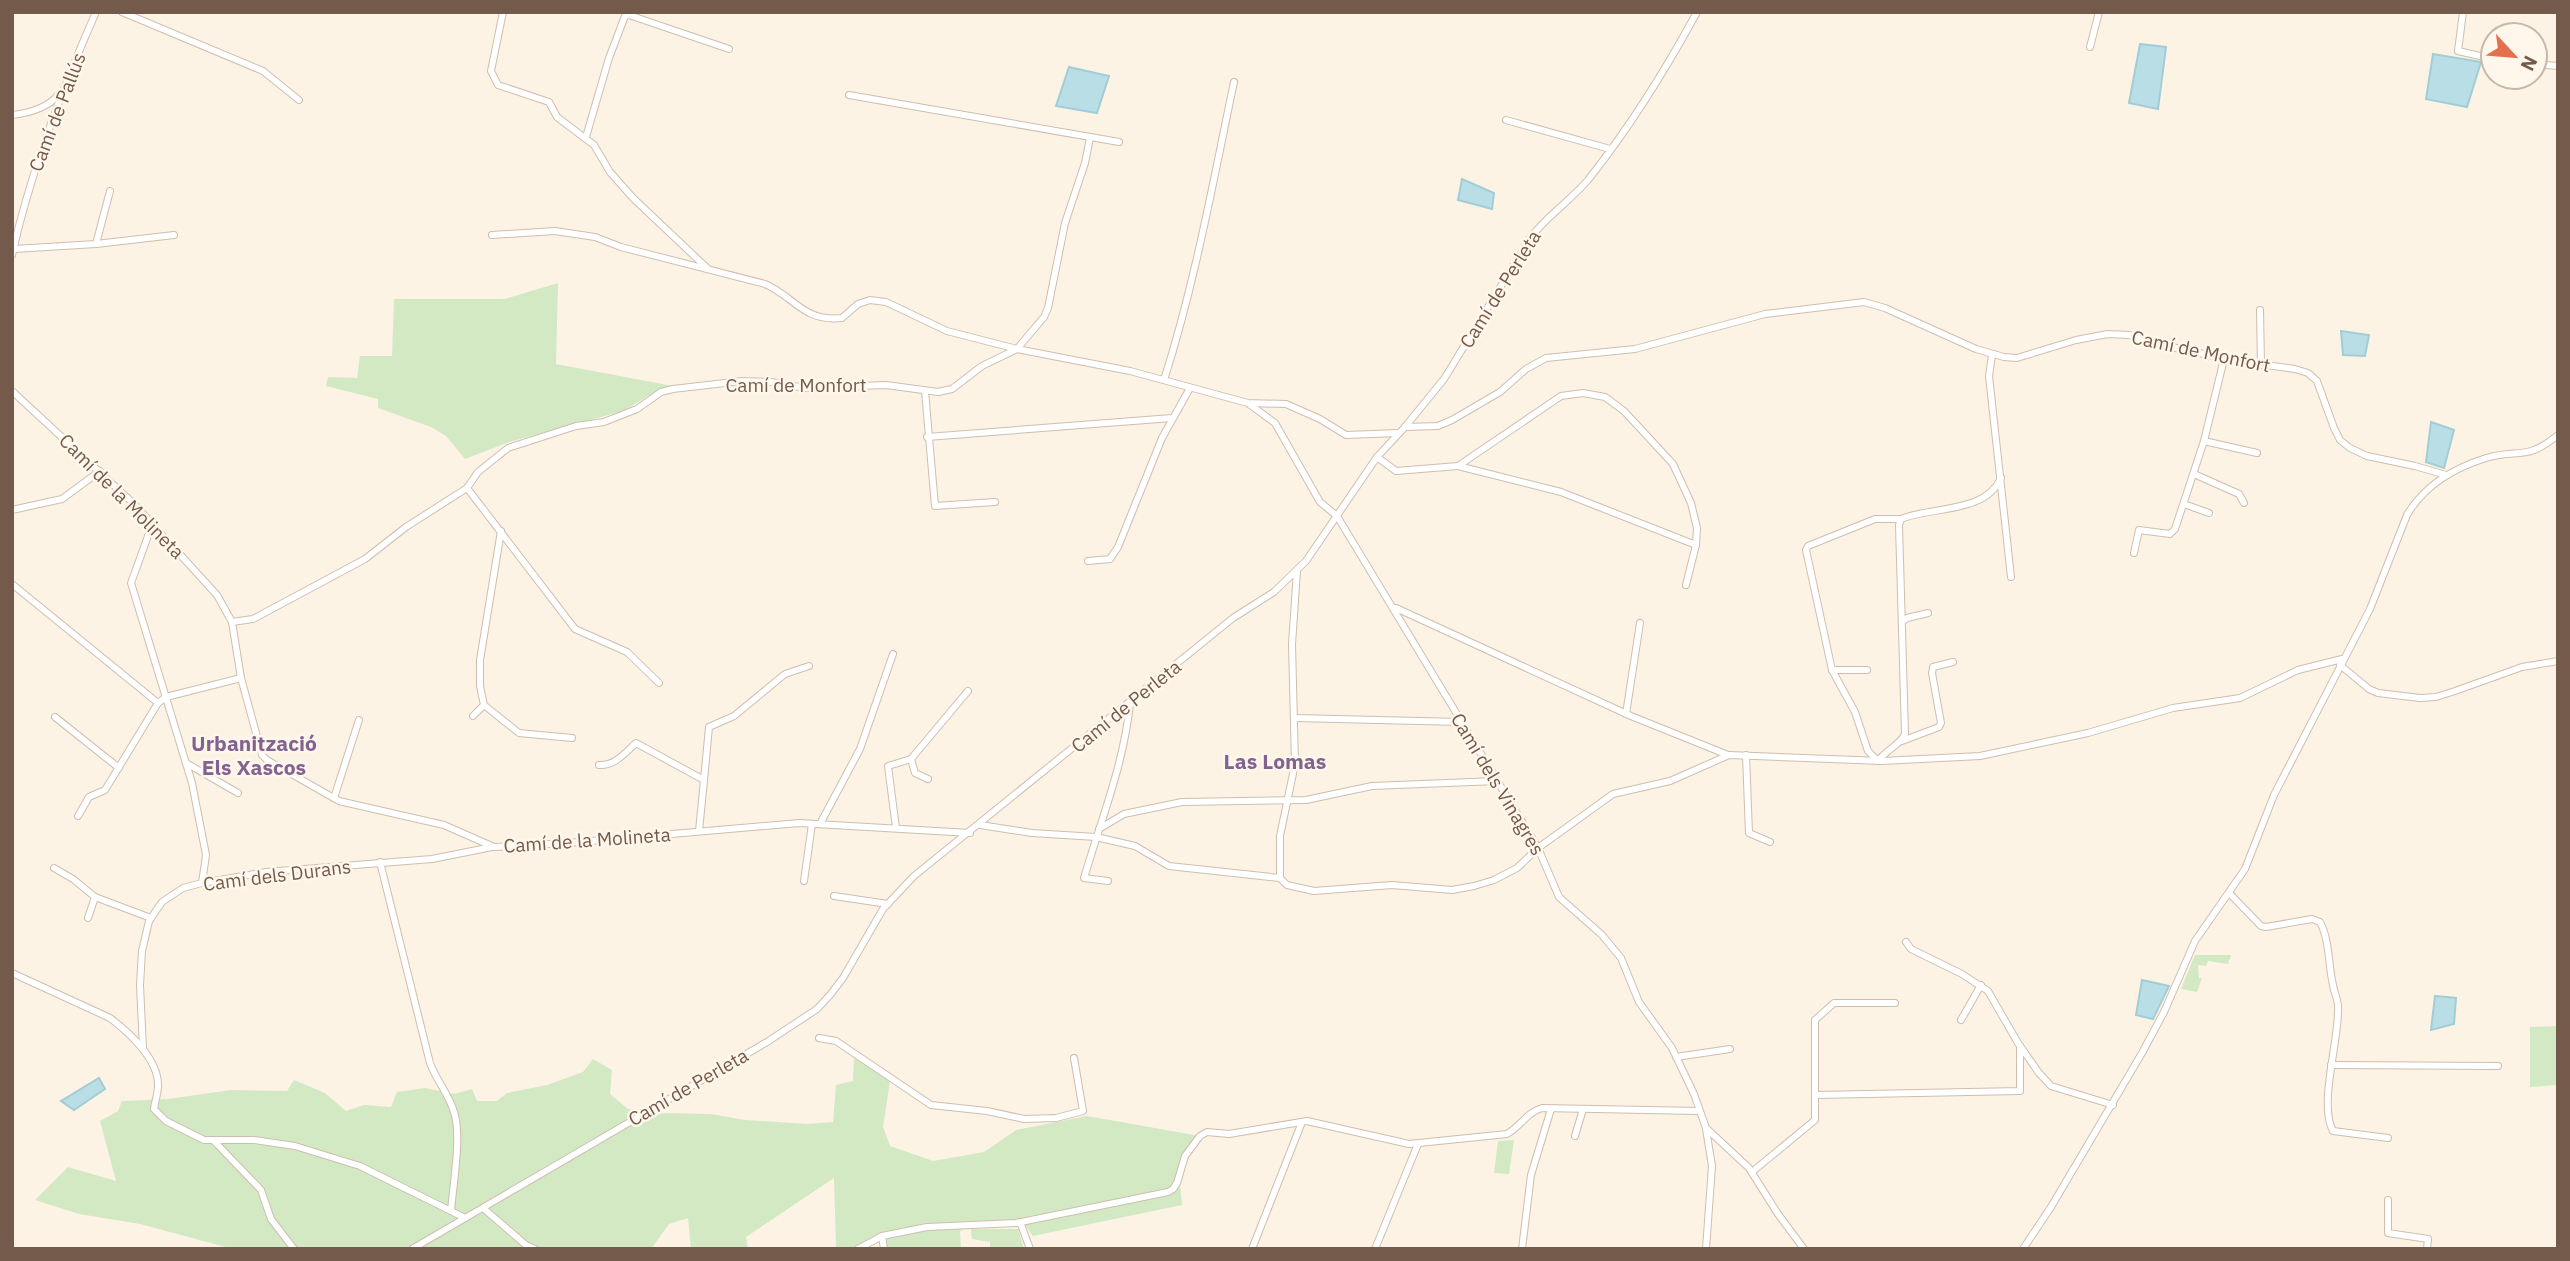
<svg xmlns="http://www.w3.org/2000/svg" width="2570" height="1261" viewBox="0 0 2570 1261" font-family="'IBM Plex Sans',sans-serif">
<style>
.green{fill:#d2e9c4}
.water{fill:#badee5;stroke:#a1cdd7;stroke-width:2}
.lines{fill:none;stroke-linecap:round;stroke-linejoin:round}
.minor-casing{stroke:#cfbeaf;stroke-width:8}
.minor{stroke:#fff;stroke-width:6}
.labels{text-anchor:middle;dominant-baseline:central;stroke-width:5;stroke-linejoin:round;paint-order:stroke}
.street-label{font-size:19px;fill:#745a4b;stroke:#fff7ec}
.neighbourhood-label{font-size:21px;font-weight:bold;fill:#826291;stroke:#fff7ec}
</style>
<rect width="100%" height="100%" fill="#fcf3e5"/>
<g class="green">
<polygon points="558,283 556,364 673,386 655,392 623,411 509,442 465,459 446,436 431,427 378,408 378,399 326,386 328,377 357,378 360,356 392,356 394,299 505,299"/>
<polygon points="2195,955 2231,955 2228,964 2208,961 2206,966 2198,965 2199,978 2202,978 2197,992 2181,989"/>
<polygon points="2558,1026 2558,1085 2530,1087 2530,1027"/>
<polygon points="854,1058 890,1081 883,1127 890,1146 933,1161 984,1152 1016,1130 1087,1116 1200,1136 1184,1154 1180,1184 1182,1205 1033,1236 1023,1222 982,1221 960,1231 961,1249 884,1249 881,1234 857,1249 836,1249 834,1178 746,1237 748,1249 691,1249 688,1218 669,1224 651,1249 233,1249 140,1224 79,1214 35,1200 68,1167 116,1181 100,1121 118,1111 122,1101 168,1099 231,1090 287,1091 294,1080 325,1093 346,1111 364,1105 391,1107 397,1092 425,1088 454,1094 472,1089 477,1101 497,1101 507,1093 547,1085 583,1072 593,1059 612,1070 610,1094 628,1109 661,1113 711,1114 745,1120 808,1124 833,1122 836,1085 853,1081"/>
<polygon points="1514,1140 1509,1174 1494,1173 1498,1141"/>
<polygon points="971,1229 1018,1229 1024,1249 990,1249 990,1242 972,1239"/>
</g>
<g class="water">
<polygon points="2140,44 2166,47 2158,109 2129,103"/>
<polygon points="2433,54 2481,62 2467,107 2426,99"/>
<polygon points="1069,67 1109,76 1097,113 1056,106"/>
<polygon points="1462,179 1494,193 1492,209 1458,200"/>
<polygon points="2341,331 2369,335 2365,356 2343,355"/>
<polygon points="2431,422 2454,430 2444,468 2426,462"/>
<polygon points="2142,980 2169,986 2153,1019 2136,1015"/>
<polygon points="2435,996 2456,998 2454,1024 2431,1030"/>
<polygon points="99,1078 105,1089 74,1110 61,1101"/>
</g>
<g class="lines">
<defs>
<g id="minor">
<polyline points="122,12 263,71 299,100"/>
<polyline points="503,12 491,71 498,85 549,102 557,117 594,145 610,172 633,198 707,268"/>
<polyline points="2463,12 2458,51 2493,59"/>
<polyline points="2090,47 2099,12"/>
<polyline points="2535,64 2558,66"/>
<polyline points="849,95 1119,142"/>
<path d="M12 115C30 113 48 108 59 94"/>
<polyline points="1506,120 1610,149"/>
<polyline points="586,137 609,58 625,16 629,15 729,49"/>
<path d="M492 235 555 231 595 237 621 247 765 284C795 297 803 322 842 318L858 304 870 300 886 302 947 331 1017 349 1044 317 1048 308 1065 223 1085 163 1090 138"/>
<polyline points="96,244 110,191"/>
<polyline points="14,249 96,244 174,235"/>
<path d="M12 255C31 170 61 91 96 12"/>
<polyline points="2260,310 2261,365"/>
<polyline points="1992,355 1989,376 2011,577"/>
<path d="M1164 380C1195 283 1213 182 1234 82"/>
<polyline points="12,391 134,504 217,595 232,622 241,678 262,755 267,760 339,801 444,825 494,847 568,843 799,823 970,833"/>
<polyline points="925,391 935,506 995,502"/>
<polyline points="1249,404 1275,423 1320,502 1337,516 1538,848 1559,897 1602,935 1621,958 1639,1002 1672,1048 1694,1094 1706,1128 1749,1168 1778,1214 1804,1249"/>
<polyline points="1405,427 1438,426 1452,420 1500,392 1526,369 1546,358 1635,349 1765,314 1864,302 1885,308 1976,349 2004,357 2017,358 2076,340 2108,334 2129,335 2167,346 2236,361 2295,369 2308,373 2317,381 2334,428 2340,440 2350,448 2367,456 2415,466 2446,475"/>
<polyline points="927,437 1172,418"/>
<polyline points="2204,441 2257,453"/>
<polyline points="1377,457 1396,471 1458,466 1561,396 1583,393 1605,397 1624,411 1673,464 1691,503 1697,528 1696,545"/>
<polyline points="1458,466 1561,492 1696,545 1686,585"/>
<polyline points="2194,474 2239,494 2244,503"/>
<polyline points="467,488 575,629 627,652 659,683"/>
<polyline points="2184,504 2209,513"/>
<polyline points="12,510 62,499 100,471"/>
<path d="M1901 519H1875L1808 546 1806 550 1832 670 1855 712 1868 751 1878 761C1886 750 1900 745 1905 734L1899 525 1901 519C1932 506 1985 514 2001 478"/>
<polyline points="152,525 131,583 192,783 206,855 202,883"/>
<polyline points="501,531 480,660 480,686 484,705 519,733 572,738"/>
<polyline points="2134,553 2139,530 2170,534 2175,529 2204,441 2224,359"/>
<polyline points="1088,561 1110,559 1118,547 1162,438 1190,388"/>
<polyline points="12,584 158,703"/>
<polyline points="1396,608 1631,716 1728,755"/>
<polyline points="232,622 253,619 365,559 406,527 467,488 478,472 508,448 576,426 604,422 637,409 661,392 673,389 742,381 771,382 805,388 886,385 938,392 952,389 982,366 1017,349 1130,371 1248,403 1286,404 1320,419 1346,435 1399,433"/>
<polyline points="1902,622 1907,618 1928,613"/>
<polyline points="2340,665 2369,689 2378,693 2420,698 2436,697 2455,691 2522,667 2558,661"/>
<polyline points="1832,670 1867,670"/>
<polyline points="1626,714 1640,623"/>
<polyline points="473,716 484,705"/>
<polyline points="55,717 119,768"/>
<polyline points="1295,718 1461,722"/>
<polyline points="1902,741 1939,727 1941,723 1932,673 1933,667 1953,662"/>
<polyline points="1746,755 1749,833 1770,842"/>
<polyline points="911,759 968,691"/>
<polyline points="186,763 238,793"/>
<path d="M599 765C615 766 625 753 636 743L704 780 699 831"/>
<polyline points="704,780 709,727 734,716 785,674 809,666"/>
<polyline points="334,798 359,720"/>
<polyline points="78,816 89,797 105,790 158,703 166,697 241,678"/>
<polyline points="820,824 860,749 893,654"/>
<polyline points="980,825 1032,833 1096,837 1135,846 1169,866 1280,878 1287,885 1314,891 1392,885 1452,890 1474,886 1494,880 1517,868 1538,848 1613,794 1670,781 1729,755 1882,761 1980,756 2088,733 2173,708 2240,698 2298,670 2342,659"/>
<polyline points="896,828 888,766 911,759 915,773 928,779"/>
<polyline points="1099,829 1124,814 1182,802 1306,800 1372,786 1497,781"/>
<path d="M380 862 430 1063C436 1080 449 1094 454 1112 462 1135 453 1185 451 1211"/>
<polyline points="54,868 73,879 95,897 151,918"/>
<polyline points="1280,878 1280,836 1295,764 1292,644 1297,571"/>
<polyline points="804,881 812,824"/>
<path d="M1108 881 1084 878C1101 820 1124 764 1130 703"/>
<path d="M2230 894 2261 926 2266 927 2312 919 2320 922C2330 941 2328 964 2333 985 2334 992 2338 1000 2338 1006 2340 1038 2318 1104 2333 1131L2388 1138"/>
<polyline points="834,896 888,904"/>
<polyline points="88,918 95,897"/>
<polyline points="1906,942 1911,949 1962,974 1988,991 2018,1043 2039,1073 2051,1086 2113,1105"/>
<path d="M12 973 110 1018C129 1032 159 1060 158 1086 158 1093 155 1101 154 1109L166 1121 204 1140H254L295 1146 360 1166 465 1218"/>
<polyline points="1961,1020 1981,985"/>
<polyline points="819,1038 836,1041 931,1105 987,1111 1024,1119 1056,1118 1083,1111 1074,1058"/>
<polyline points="143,1049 140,985 142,951 149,921 162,902 183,888 202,883 266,872 432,859 492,847"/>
<polyline points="1676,1057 1730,1049"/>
<polyline points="2331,1065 2498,1066"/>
<polyline points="1815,1095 2020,1091 2020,1046"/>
<polyline points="1706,1129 1712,1166 1706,1249"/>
<polyline points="1575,1136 1583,1109"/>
<polyline points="214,1141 261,1190 271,1219 294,1249"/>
<polyline points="1752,1172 1815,1120 1815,1020 1834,1003 1895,1003"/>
<polyline points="2388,1200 2388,1233 2428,1239 2427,1249"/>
<polyline points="483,1208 526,1245 535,1249"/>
<polyline points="1020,1222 1030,1249"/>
<polyline points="882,1236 884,1249"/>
<path d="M412 1249 767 1042 817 1009 830 995 843 978 883 909 914 876 1233 618 1274 592 1306 561 1377 457 1405 427 1444 379 1531 237C1548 215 1570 201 1588 180 1630 127 1665 71 1697 12"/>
<path d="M858 1249 882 1236 927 1227 1016 1223 1168 1192 1173 1189 1177 1183 1185 1156 1200 1136 1207 1132 1229 1134 1307 1121 1409 1144 1507 1134C1521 1126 1526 1113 1542 1108L1699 1111"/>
<polyline points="1252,1249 1302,1122"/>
<polyline points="1375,1249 1418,1144"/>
<polyline points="1522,1249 1531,1175 1551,1109"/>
<path d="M2023 1249 2051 1207 2142 1053 2164 1012 2195 941 2245 869 2274 795 2370 609 2407 515C2424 486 2454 468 2486 458 2519 448 2525 462 2558 435"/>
</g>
</defs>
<use href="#minor" class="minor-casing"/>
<use href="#minor" class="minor"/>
</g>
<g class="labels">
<g class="street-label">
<text transform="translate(57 112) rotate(-69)">Camí de Pallús</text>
<text transform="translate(1500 289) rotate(-58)">Camí de Perleta</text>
<text transform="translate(2201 351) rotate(12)">Camí de Monfort</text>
<text x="796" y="385">Camí de Monfort</text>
<text transform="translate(122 496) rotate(45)">Camí de la Molineta</text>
<text transform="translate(1126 706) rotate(-39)">Camí de Perleta</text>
<text transform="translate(1498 784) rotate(59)">Camí dels Vinagres</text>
<text transform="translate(587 840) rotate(-4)">Camí de la Molineta</text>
<text transform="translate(277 875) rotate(-7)">Camí dels Durans</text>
<text transform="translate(688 1087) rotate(-30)">Camí de Perleta</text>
</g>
<g class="neighbourhood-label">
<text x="254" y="743">Urbanització<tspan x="254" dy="24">Els Xascos</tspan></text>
<text x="1275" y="761">Las Lomas</text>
</g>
</g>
<rect width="2570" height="1261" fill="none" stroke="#745a4b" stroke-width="28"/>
<g transform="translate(2514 56) rotate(116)"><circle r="33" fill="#fff7ec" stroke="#c7b8ac" stroke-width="2"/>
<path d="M0-5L12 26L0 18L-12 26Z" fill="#e3714d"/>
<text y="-10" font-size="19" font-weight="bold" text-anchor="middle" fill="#745a4b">N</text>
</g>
</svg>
